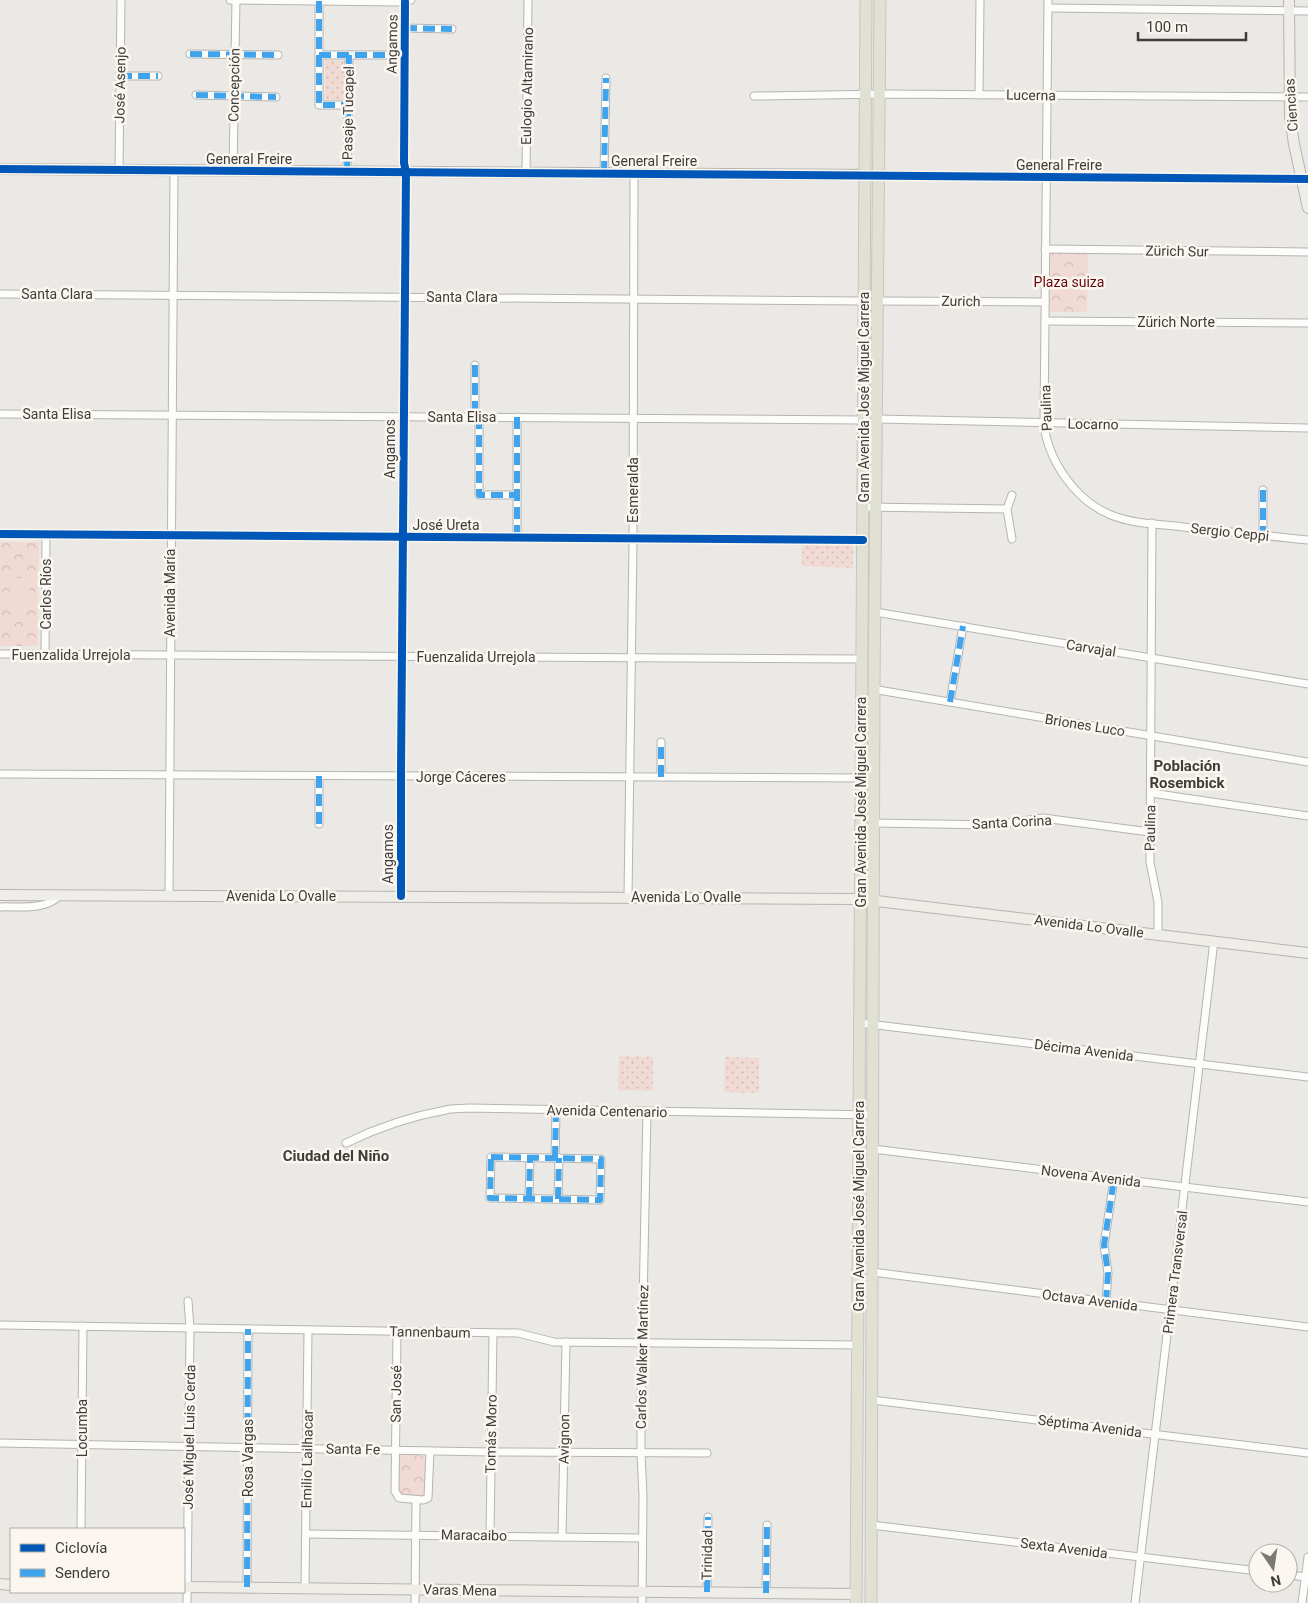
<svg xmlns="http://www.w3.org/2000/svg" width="1308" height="1603" viewBox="0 0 1308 1603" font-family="Roboto,sans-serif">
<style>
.grass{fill:url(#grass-dots)}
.forest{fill:url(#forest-crowns)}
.garden{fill:#f2dad4}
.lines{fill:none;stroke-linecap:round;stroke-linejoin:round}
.street-casing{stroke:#b6b4b1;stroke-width:9}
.secondary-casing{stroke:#b6b4b1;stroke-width:12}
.primary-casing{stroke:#c6c5c3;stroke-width:13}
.street{stroke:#fcfcfb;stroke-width:7}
.secondary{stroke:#eeede7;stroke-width:10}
.primary{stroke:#e0e0d3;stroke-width:11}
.quiet{stroke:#3fa4ec;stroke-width:6;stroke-dasharray:12 6;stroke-linecap:butt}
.cycleway-casing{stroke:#fbf7f0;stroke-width:11}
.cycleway{stroke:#0057b8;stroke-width:8}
.labels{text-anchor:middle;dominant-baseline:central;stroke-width:5;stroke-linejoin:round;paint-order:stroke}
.street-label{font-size:14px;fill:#3e3d3a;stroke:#fbf7f0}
.park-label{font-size:14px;fill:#68070a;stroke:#fbf7f0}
.neighbourhood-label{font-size:15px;font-weight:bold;fill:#3e3d3a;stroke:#fbf7f0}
</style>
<defs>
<pattern id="grass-dots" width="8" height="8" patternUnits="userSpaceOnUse" patternTransform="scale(1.25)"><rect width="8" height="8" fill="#f2dad4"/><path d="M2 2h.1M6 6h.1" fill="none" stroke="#d1bcb7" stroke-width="1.8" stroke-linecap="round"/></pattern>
<pattern id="forest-crowns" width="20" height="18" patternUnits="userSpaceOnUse" patternTransform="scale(1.25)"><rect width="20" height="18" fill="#f2dad4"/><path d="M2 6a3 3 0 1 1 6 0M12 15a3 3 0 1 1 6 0" fill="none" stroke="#d1bcb7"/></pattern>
</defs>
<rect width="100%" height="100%" fill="#ebe9e5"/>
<g class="grass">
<polygon points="325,60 345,61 345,100 325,100"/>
<polygon points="802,545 853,545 853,568 802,566"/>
<polygon points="619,1056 653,1057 653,1091 618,1090"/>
<polygon points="725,1057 759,1058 759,1093 724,1092"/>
</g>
<g class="forest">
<polygon points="1050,253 1088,253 1087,312 1049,312"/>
<polygon points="0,542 39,542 38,646 0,646"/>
<polygon points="403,1454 424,1456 426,1458 425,1491 423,1496 403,1496 399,1492 399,1460 400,1457"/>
</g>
<polygon class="garden" points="10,578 30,578 29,611 10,611"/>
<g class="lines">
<defs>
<g id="street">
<polyline points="230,0 400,2 411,0"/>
<path d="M1048 0 1044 424C1048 461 1076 501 1111 515 1133 524 1159 524 1183 527 1224 531 1266 536 1308 540"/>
<polyline points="319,1 319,105 348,105"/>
<polyline points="1048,8 1308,11"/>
<polyline points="405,28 452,29"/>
<polyline points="190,54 278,55"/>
<polyline points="319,55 404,55"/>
<polyline points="120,76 158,76"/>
<polyline points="196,95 276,97"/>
<polyline points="979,95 980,0"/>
<polyline points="754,96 886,94 1308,97"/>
<polyline points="119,170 121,0"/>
<polyline points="233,171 236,0"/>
<polyline points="347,172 349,55"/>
<polyline points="526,173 528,0"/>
<polyline points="604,173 606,78"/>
<polyline points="879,175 1308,179"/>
<polyline points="1045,249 1308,252"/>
<polyline points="0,294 864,301"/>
<polyline points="878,301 1045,302"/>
<polyline points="1045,321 1308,323"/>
<polyline points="475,365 475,417"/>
<polyline points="0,414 863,420"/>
<polyline points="479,417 479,495 517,495"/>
<polyline points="517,417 517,538"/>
<polyline points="877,419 1308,428"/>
<polyline points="1263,490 1263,535"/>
<polyline points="863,507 1007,509"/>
<polyline points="1152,523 1150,862 1158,902 1158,934"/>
<polyline points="0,534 863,540"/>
<polyline points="1012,539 1007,509 1012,495"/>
<polyline points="875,612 1308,684"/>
<polyline points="0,654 862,659"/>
<polyline points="45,654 46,534"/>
<polyline points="872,689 1308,762"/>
<polyline points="950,702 963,626"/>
<polyline points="0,774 861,778"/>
<polyline points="661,777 661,742"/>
<polyline points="1151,793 1308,816"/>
<polyline points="874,823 994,825 1043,818 1150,832"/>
<polyline points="319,824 319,776"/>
<polyline points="169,895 174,171"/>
<polyline points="401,896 401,770 406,172 404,163 405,2"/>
<polyline points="628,897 633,544 634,173"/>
<path d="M0 907C19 906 46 911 60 895"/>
<polyline points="860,1023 1308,1077"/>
<path d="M346 1143C377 1128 412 1116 446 1110 453 1108 461 1109 469 1108L873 1115"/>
<polyline points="873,1149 1308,1202"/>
<polygon points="491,1157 601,1159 600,1200 490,1198"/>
<polyline points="555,1158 556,1110"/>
<polyline points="529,1199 530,1158"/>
<polyline points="558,1199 559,1158"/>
<polyline points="872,1272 1308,1327"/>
<polyline points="1106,1302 1108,1273 1104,1245 1114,1179"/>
<polyline points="0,1325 518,1333 554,1342 858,1345"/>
<polyline points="397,1331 395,1491 399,1498 423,1500 428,1498 430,1451"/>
<polyline points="872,1400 1308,1453"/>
<polyline points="0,1443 491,1452 707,1453"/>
<polyline points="871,1525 1258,1571"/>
<polyline points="81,1529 83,1326"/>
<polyline points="306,1534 642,1538"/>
<polyline points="490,1536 493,1333"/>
<polyline points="562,1537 566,1342"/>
<polyline points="1288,1575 1308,1577"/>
<polyline points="247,1587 248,1329"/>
<polyline points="305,1588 308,1330"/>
<polyline points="707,1592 708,1517"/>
<polyline points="766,1593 767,1525"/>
<polyline points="187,1603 190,1328 188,1301"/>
<polyline points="415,1603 416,1500"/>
<polyline points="642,1603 643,1496 641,1453 641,1401 647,1112"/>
<polyline points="1135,1603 1214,941"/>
<polyline points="1302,1603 1308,1557"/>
</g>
<g id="secondary">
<polyline points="1289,0 1290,117 1294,144 1308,208"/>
<polyline points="0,169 879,175"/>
<polyline points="0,895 860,899 1308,953"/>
<polyline points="0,1584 11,1585"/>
<polyline points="184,1587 856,1594"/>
</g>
<g id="primary">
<polyline points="856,1603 866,0"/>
<polyline points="871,1603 874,689 880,0"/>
</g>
</defs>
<use href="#street" class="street-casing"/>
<use href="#secondary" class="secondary-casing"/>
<use href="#primary" class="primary-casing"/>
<use href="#street" class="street"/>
<use href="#secondary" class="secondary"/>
<use href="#primary" class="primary"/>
<g class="quiet">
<polyline points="319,1 319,105 348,105"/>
<polyline points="405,28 452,29"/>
<polyline points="190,54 278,55"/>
<polyline points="319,55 404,55"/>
<polyline points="120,76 158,76"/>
<polyline points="196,95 276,97"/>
<polyline points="347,172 349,55"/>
<polyline points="604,173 606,78"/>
<polyline points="475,365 475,417"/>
<polyline points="479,417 479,495 517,495"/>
<polyline points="517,417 517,538"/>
<polyline points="1263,490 1263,535"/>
<polyline points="950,702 963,626"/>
<polyline points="661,777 661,742"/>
<polyline points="319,824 319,776"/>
<polygon points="491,1157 601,1159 600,1200 490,1198"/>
<polyline points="555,1158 556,1110"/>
<polyline points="529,1199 530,1158"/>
<polyline points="558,1199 559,1158"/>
<polyline points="1106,1302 1108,1273 1104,1245 1114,1179"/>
<polyline points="247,1587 248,1329"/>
<polyline points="707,1592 708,1517"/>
<polyline points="766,1593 767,1525"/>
</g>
<defs>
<g id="cycleway">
<polyline points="0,169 1308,179"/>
<polyline points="0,534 863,540"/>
<polyline points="401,896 401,770 406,172 404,163 405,2"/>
</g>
</defs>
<use href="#cycleway" class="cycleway-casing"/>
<use href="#cycleway" class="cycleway"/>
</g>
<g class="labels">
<g class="street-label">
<text transform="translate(392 44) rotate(-89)">Angamos</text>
<text transform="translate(120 85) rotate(-89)">José Asenjo</text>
<text transform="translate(234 85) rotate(-89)">Concepción</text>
<text transform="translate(527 86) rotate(-89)">Eulogio Altamirano</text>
<text transform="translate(1031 95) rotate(1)">Lucerna</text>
<text transform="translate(1291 105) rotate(-94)">Ciencias</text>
<text transform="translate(348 113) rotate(-89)">Pasaje Tucapel</text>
<text x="249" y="159">General Freire</text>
<text x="654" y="161">General Freire</text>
<text x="1059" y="165">General Freire</text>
<text transform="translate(1177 251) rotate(1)">Zürich Sur</text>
<text x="57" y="294">Santa Clara</text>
<text x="462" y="297">Santa Clara</text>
<text transform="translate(961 301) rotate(1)">Zurich</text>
<text x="1176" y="322">Zürich Norte</text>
<text transform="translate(864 397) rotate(-90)">Gran Avenida José Miguel Carrera</text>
<text transform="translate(1046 408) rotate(-92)">Paulina</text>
<text x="57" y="414">Santa Elisa</text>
<text x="462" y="417">Santa Elisa</text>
<text transform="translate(1093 424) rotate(1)">Locarno</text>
<text transform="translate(390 449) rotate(-90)">Angamos</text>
<text transform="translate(633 490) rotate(-90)">Esmeralda</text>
<text x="446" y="525">José Ureta</text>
<text transform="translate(1230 532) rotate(6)">Sergio Ceppi</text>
<text transform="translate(170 593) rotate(-90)">Avenida María</text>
<text transform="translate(46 594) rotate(-90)">Carlos Ríos</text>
<text transform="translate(1091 648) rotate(9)">Carvajal</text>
<text x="71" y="655">Fuenzalida Urrejola</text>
<text x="476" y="657">Fuenzalida Urrejola</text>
<text transform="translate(1085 725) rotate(9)">Briones Luco</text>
<text x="461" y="777">Jorge Cáceres</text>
<text transform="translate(861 802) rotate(-90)">Gran Avenida José Miguel Carrera</text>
<text transform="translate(1012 822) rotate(-3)">Santa Corina</text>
<text transform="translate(1150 828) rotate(-89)">Paulina</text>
<text transform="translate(388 854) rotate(-90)">Angamos</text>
<text x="281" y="896">Avenida Lo Ovalle</text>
<text x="686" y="897">Avenida Lo Ovalle</text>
<text transform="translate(1089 926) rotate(7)">Avenida Lo Ovalle</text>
<text transform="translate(1084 1050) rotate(7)">Décima Avenida</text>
<text transform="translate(607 1111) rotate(1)">Avenida Centenario</text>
<text transform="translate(1091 1176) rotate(7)">Novena Avenida</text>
<text transform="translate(859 1206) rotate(-90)">Gran Avenida José Miguel Carrera</text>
<text transform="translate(1175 1272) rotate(-83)">Primera Transversal</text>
<text transform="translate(1090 1300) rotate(7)">Octava Avenida</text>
<text transform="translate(430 1332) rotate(1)">Tannenbaum</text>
<text transform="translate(642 1357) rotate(-89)">Carlos Walker Martínez</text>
<text transform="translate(396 1394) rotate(-89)">San José</text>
<text transform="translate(1090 1426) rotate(7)">Séptima Avenida</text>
<text transform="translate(82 1428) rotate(-90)">Locumba</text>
<text transform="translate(491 1434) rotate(-89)">Tomás Moro</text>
<text transform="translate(189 1437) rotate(-89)">José Miguel Luis Cerda</text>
<text transform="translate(564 1439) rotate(-89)">Avignon</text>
<text transform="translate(353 1449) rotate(1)">Santa Fe</text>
<text transform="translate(248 1458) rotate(-90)">Rosa Vargas</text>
<text transform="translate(307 1459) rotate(-89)">Emilio Lailhacar</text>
<text transform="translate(474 1535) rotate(1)">Maracaibo</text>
<text transform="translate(1064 1548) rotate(7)">Sexta Avenida</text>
<text transform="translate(707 1555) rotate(-89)">Trinidad</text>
<text transform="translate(460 1590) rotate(1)">Varas Mena</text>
</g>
<g class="park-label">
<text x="1069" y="282">Plaza suiza</text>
</g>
<g class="neighbourhood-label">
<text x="1187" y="766">Población<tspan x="1187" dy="17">Rosembick</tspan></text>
<text x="336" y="1156">Ciudad del Niño</text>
</g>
</g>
<rect x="10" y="1528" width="175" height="65" fill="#fbf7f0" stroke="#afada7"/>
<rect x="20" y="1544" width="25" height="8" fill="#0057b8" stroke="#afada7"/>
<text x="55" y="1553" font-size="15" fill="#3e3d3a">Ciclovía</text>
<rect x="20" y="1569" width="25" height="8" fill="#3fa4ec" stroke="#afada7"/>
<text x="55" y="1578" font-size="15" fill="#3e3d3a">Sendero</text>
<g transform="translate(1273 1568) rotate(167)"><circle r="24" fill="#fbf7f0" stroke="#afada7"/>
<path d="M0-4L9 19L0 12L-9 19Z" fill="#7b7976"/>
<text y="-8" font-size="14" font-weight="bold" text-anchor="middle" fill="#3e3d3a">N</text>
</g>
<path d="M1138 32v8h108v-8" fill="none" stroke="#3e3d3a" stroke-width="2.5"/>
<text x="1146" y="32" font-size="15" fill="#3e3d3a" stroke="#fbf7f0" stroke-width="4" paint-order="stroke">100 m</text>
</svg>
